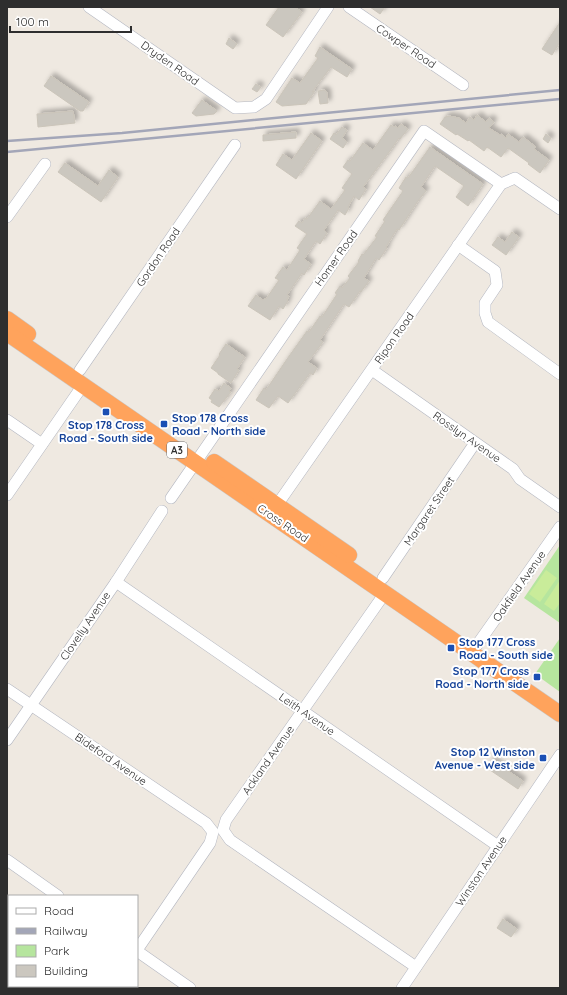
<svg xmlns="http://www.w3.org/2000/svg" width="567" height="995" viewBox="0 0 567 995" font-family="Quicksand,sans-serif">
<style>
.green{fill:#b6e59e}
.pitch{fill:#c9ec9a}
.building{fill:#cbc7bf;stroke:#cbc5ba;filter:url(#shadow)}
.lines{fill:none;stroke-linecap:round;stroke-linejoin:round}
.minor-casing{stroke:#b4b7c1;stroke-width:12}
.highway-casing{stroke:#c9c9c9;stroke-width:17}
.minor{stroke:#fff;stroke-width:11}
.highway{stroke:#ffa35c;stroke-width:16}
.rail{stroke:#a3a6b8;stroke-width:2.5}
.transit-dot{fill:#1a4fb4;stroke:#fff;stroke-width:1.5}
.labels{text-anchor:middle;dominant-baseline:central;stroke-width:4;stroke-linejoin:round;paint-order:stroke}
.shield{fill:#fff;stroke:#6d6d6d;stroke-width:1}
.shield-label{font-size:10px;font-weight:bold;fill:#2e2e2e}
.street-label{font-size:11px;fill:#2e2e2e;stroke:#fff}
.transit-label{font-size:11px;font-weight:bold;fill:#164399;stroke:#fff;text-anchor:start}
</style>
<defs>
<filter id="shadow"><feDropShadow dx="3.5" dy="-3.5" stdDeviation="2" flood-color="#0004"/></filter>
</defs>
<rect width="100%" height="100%" fill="#efe9e1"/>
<g class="green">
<polygon points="560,545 560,623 524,598"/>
<polygon points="560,638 560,692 535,674"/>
</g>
<g class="pitch">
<polygon points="546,570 557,578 540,602 529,594"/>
<polygon points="560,580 560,603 554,611 544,604"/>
</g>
<g class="building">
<polygon points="279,7 295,7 302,12 283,37 266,25"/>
<polygon points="370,7 385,7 380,14"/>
<polygon points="560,22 560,42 552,55 542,49"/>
<polygon points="229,38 237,44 233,49 226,44"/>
<polygon points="320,47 352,69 347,77 331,67 312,92 315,91 306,104 282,106 276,102 292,78 300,83 318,58 315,56"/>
<polygon points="51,76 89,102 83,111 80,111 44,86"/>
<polygon points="256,84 261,87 257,92 252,89"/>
<polygon points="324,90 327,92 328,103 320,104 318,91"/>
<polygon points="202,100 217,111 214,114 196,116 192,113"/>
<polygon points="73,111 75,123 38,127 37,114"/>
<polygon points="477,115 486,122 489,118 494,122 489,128 500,135 501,134 506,138 508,134 519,142 523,137 536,147 534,149 549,160 540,173 528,164 529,163 508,148 501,157 487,147 484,151 469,140 468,141 457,134 456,135 440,124 445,117 449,116 459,118 466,123 470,117 474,120"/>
<polygon points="401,124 408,129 400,139 399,138 390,151 363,187 366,189 359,200 354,196 348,207 349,208 345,215 338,210 324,230 327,233 320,244 316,241 304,259 311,264 304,275 302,273 287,295 289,296 287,300 288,301 283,309 279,306 270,320 248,306 256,295 263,300 265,298 266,299 279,280 275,278 283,267 287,270 300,250 297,248 307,234 295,226 299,221 302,223 305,218 307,219 320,201 331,209 345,190 342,188 352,174 343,167 348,160 350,161 363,143 373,150 391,125 394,127 395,126 398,128"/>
<polygon points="342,127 347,130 342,138 347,142 343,148 330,139 334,133 336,135"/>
<polygon points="296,132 296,138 263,141 263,135"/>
<polygon points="311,133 322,141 296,179 276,165 283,154 292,160"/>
<polygon points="546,134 551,138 548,143 543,139"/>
<polygon points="430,147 483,184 468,206 456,197 464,186 435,166 421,187 426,191 418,201 399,230 397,229 386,247 387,248 379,260 376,258 364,278 369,281 361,292 360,291 349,307 344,304 320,340 323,342 308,362 317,368 313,375 310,373 288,403 278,396 269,408 256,400 264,388 266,390 287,359 307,331 309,332 320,316 322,317 337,294 335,293 340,286 342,288 350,278 348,276 359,262 358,261 362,254 363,255 377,237 375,236 385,221 383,220 403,191 399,188 406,177 408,178"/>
<polygon points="65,163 98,186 109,170 118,177 101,202 58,172"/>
<polygon points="512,232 519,237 506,255 492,245 498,237 505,242"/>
<polygon points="226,344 245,357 237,369 239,370 231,383 218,374 218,373 211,368 220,355 219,354"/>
<polygon points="224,383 231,388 229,391 231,392 219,407 211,402 212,400 209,398 215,389 219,391"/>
<polygon points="492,760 523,781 518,789 487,768"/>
<polygon points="503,919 517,929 511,937 497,928"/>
</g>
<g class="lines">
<defs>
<g id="minor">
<polyline points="89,7 235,108 254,107 266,99 328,7"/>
<polyline points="349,7 463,85"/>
<polyline points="7,217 45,164"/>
<polyline points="458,245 495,271 497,285 485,303 485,313 488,322 560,374"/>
<polyline points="80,370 235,145"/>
<polyline points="372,370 513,469 520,479 560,507"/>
<polyline points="7,420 42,444"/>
<polyline points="7,495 83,385"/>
<polyline points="171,498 424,131 501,184"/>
<polyline points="277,505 501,184 515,178 560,209"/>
<polyline points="383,578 475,443"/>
<polyline points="116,582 498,846"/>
<polyline points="385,593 226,820 223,830 230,840 416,967"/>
<polyline points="477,645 560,527"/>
<polyline points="7,689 206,823 213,832 210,843 137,950"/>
<polyline points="7,740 116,582 162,511"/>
<polyline points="7,860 58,896"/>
<polyline points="137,951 190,988"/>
<polyline points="111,988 112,986"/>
<polyline points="402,988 560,755"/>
</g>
<g id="highway">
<polyline points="7,319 28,334"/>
<polyline points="7,333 560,714"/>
<polyline points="214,462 349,555"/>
</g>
</defs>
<use href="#minor" class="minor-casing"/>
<use href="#highway" class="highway-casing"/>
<use href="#minor" class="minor"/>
<use href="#highway" class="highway"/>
<g class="rail">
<polyline points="7,141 122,133 560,90"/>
<polyline points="7,152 560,99"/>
</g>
</g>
<g class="transit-dot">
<rect x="102" y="408" width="8" height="8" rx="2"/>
<rect x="160" y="420" width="8" height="8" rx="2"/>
<rect x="447" y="644" width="8" height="8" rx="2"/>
<rect x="533" y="673" width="8" height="8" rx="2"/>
<rect x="539" y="754" width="8" height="8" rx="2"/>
</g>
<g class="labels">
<rect class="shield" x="167" y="442" width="20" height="16" rx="3"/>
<g class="shield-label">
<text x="177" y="450">A3</text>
</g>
<g class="street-label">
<text transform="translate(406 46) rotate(34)">Cowper Road</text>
<text transform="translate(170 63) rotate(35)">Dryden Road</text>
<text transform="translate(158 257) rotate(-56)">Gordon Road</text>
<text transform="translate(336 258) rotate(-55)">Homer Road</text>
<text transform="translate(394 338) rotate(-55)">Ripon Road</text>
<text transform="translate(467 437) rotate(35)">Rosslyn Avenue</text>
<text transform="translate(429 511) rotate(-56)">Margaret Street</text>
<text transform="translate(283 523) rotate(34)">Cross Road</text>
<text transform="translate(519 586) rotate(-55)">Oakfield Avenue</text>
<text transform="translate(85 626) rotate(-56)">Clovelly Avenue</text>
<text transform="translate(307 714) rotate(35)">Leith Avenue</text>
<text transform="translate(111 759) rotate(34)">Bideford Avenue</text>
<text transform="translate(268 760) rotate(-55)">Ackland Avenue</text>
<text transform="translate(481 871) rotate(-56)">Winston Avenue</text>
</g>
<g class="transit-label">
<text x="172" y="418">Stop 178 Cross<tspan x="172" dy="13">Road - North side</tspan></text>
<text x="106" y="425" text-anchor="middle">Stop 178 Cross<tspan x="106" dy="13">Road - South side</tspan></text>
<text x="459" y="642">Stop 177 Cross<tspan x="459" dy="13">Road - South side</tspan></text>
<text x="529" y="671" text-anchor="end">Stop 177 Cross<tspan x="529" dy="13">Road - North side</tspan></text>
<text x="535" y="752" text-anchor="end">Stop 12 Winston<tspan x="535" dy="13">Avenue - West side</tspan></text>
</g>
</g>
<rect width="567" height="995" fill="none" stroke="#2e2e2e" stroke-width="16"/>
<rect x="8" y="895" width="130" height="92" fill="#ffffff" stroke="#ababab"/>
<rect x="16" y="908" width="20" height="6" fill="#ffffff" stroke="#ababab"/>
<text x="44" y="915" font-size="12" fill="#2e2e2e">Road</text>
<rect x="16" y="928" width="20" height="6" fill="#a3a6b8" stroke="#ababab"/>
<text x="44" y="935" font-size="12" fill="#2e2e2e">Railway</text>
<rect x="16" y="945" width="20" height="12" fill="#b6e59e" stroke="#ababab"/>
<text x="44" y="955" font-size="12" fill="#2e2e2e">Park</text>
<rect x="16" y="965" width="20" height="12" fill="#cbc7bf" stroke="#ababab"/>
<text x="44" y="975" font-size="12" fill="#2e2e2e">Building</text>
<path d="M10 26v6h121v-6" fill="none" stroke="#2e2e2e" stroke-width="2"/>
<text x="16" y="26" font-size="12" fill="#2e2e2e" stroke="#ffffff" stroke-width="3" paint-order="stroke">100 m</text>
</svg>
